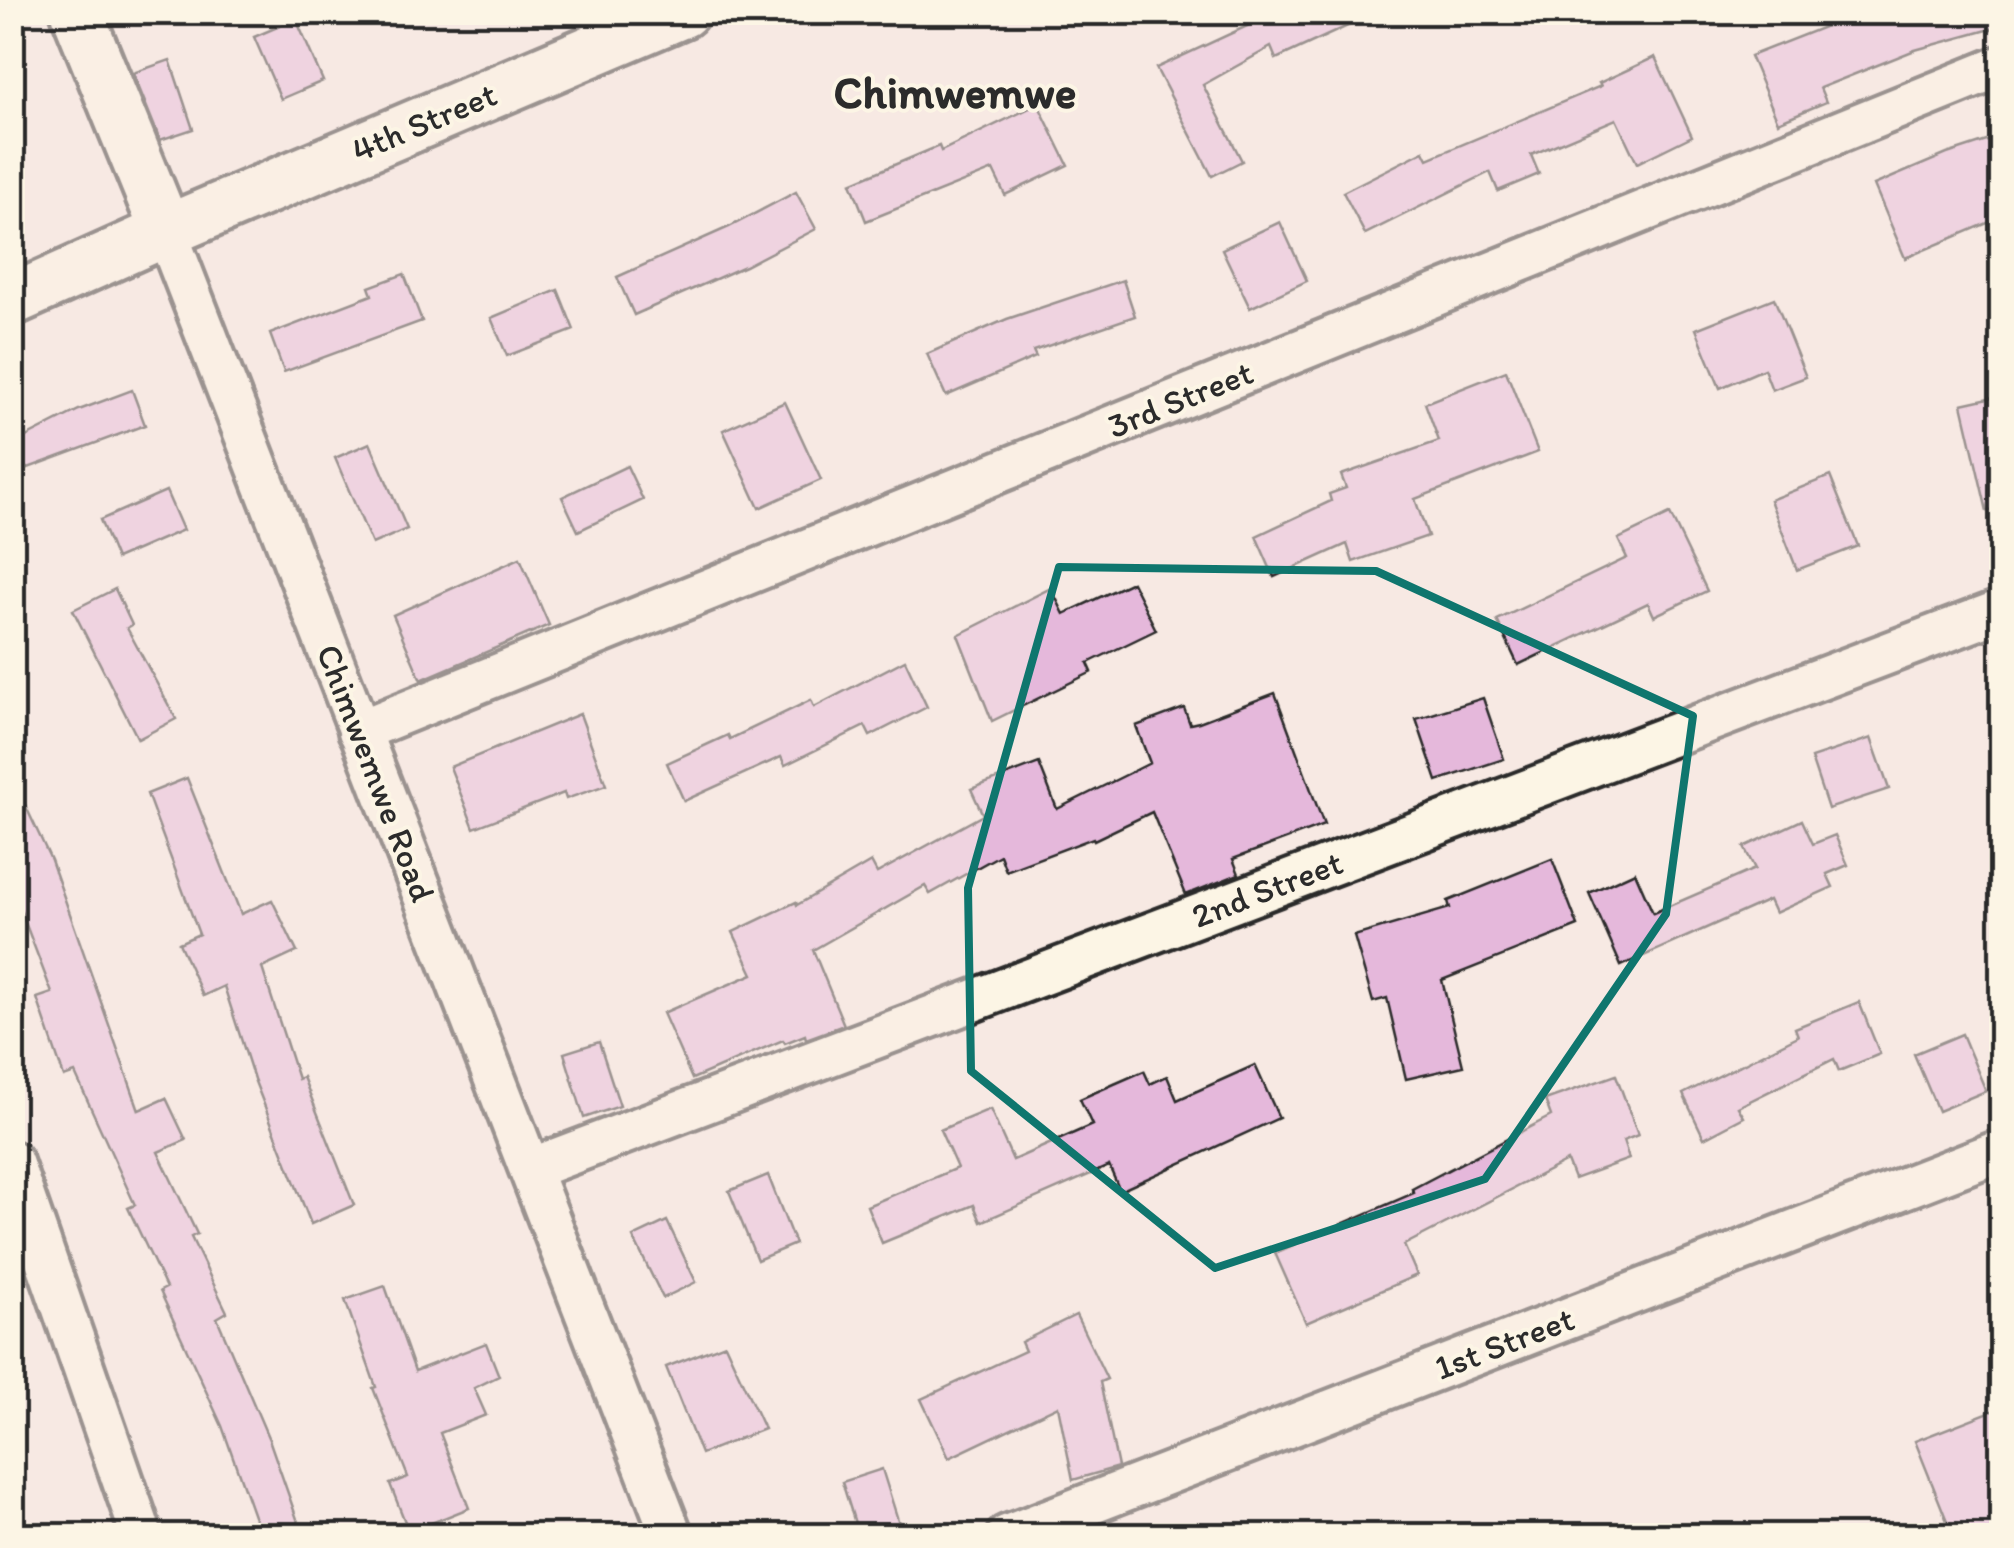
<svg xmlns="http://www.w3.org/2000/svg" width="2014" height="1548" viewBox="0 0 2014 1548" font-family="Itim,sans-serif">
<style>
.building{fill:#e5b8db;stroke:#2b2b2b;stroke-width:2.5}
.lines{fill:none;stroke-linecap:round;stroke-linejoin:round}
.minor-casing{stroke:#2b2b2b;stroke-width:48}
.tertiary-casing{stroke:#2b2b2b;stroke-width:58}
.minor{stroke:#fcf5e5;stroke-width:40}
.tertiary{stroke:#fcf5e5;stroke-width:50}
.marked{fill:none;stroke:#0f766e;stroke-width:8;stroke-linejoin:round}
.labels{text-anchor:middle;dominant-baseline:central;stroke-width:8;stroke-linejoin:round;paint-order:stroke}
.street-label{font-size:35px;fill:#2b2b2b;stroke:#fcf5e5}
.district-label{font-size:45px;font-weight:bold;fill:#2b2b2b;stroke:#fcf5e5}
</style>
<rect width="100%" height="100%" fill="#f7e9e3"/>
<filter id="ink" filterUnits="userSpaceOnUse"><feTurbulence type="fractalNoise" baseFrequency=".01" numOctaves="2"/><feDisplacementMap in="SourceGraphic" scale="20" xChannelSelector="R" yChannelSelector="G"/><feConvolveMatrix kernelMatrix="1 2 1 2 8 2 1 2 1" color-interpolation-filters="sRGB"/></filter>
<g filter="url(#ink)">
<g class="building">
<polygon points="1255,12 1378,12 1276,59 1271,47 1203,85 1242,161 1212,176 1156,68 1258,21"/>
<polygon points="1862,12 2002,12 2002,26 1915,50 1820,88 1826,102 1778,122 1750,56"/>
<polygon points="296,19 323,81 281,99 254,37"/>
<polygon points="1655,57 1692,136 1637,163 1616,119 1531,155 1539,174 1498,191 1490,172 1365,234 1343,192 1424,151 1428,159 1601,86 1599,83"/>
<polygon points="170,60 193,129 160,140 133,73"/>
<polygon points="1038,104 1068,165 1005,195 993,170 866,221 851,183 939,146 941,151"/>
<polygon points="2002,136 2002,217 1905,258 1874,185 1947,154"/>
<polygon points="796,192 816,229 745,266 634,315 617,277 729,227"/>
<polygon points="1280,222 1307,281 1250,308 1222,249"/>
<polygon points="404,274 422,321 284,372 270,334 372,295 369,287"/>
<polygon points="1123,280 1135,316 1033,351 1036,357 946,396 927,354 1007,319"/>
<polygon points="558,290 574,330 507,356 491,318"/>
<polygon points="1774,298 1806,377 1772,390 1764,369 1720,388 1696,329"/>
<polygon points="1506,371 1538,452 1415,499 1428,536 1353,562 1347,544 1274,577 1256,536 1331,501 1329,494 1346,488 1341,475 1439,441 1425,403"/>
<polygon points="132,390 145,425 12,474 12,444 79,410"/>
<polygon points="2002,395 2002,509 1987,511 1962,404"/>
<polygon points="785,402 821,480 759,508 723,430"/>
<polygon points="370,443 407,529 372,544 335,458"/>
<polygon points="627,466 643,500 578,531 562,497"/>
<polygon points="1830,476 1858,546 1797,570 1770,500"/>
<polygon points="166,491 183,530 116,559 100,520"/>
<polygon points="1670,514 1707,591 1654,616 1648,603 1518,665 1497,620 1627,558 1618,539"/>
<polygon points="520,558 549,625 421,680 393,615"/>
<polygon points="1132,582 1156,630 1088,663 1092,672 992,721 958,635 1051,588 1064,614"/>
<polygon points="115,589 132,625 127,628 176,719 138,739 73,610"/>
<polygon points="905,660 927,707 870,736 865,726 785,765 781,757 684,801 667,763 728,735 730,739 811,700 814,707"/>
<polygon points="1275,693 1324,825 1233,859 1239,874 1186,895 1152,812 1094,840 1093,838 1006,871 1000,855 930,894 925,886 813,950 844,1025 806,1039 805,1035 785,1043 783,1040 692,1079 663,1013 753,974 733,932 796,902 797,905 871,862 877,873 983,815 971,789 1039,763 1057,809 1150,763 1136,726 1184,708 1190,724 1199,722"/>
<polygon points="1483,698 1504,759 1437,781 1416,719"/>
<polygon points="580,714 606,785 566,799 564,793 474,828 450,767"/>
<polygon points="1871,738 1889,789 1828,809 1811,758"/>
<polygon points="12,777 51,860 139,1110 166,1098 186,1140 158,1152 197,1234 191,1237 227,1312 217,1318 270,1442 303,1536 261,1536 222,1426 160,1291 166,1288 128,1208 135,1205 75,1073 64,1077 37,998 52,993 12,888"/>
<polygon points="187,778 241,914 272,900 297,952 262,968 298,1079 303,1077 354,1205 311,1224 254,1079 224,986 203,996 179,943 199,934 147,794"/>
<polygon points="1802,820 1813,844 1835,835 1848,865 1827,874 1833,887 1775,913 1769,900 1621,966 1589,893 1635,872 1653,913 1755,869 1744,847"/>
<polygon points="1552,859 1578,926 1442,980 1463,1066 1406,1079 1387,998 1373,1002 1354,936 1450,908 1448,901"/>
<polygon points="1859,1002 1880,1054 1839,1071 1834,1059 1738,1107 1744,1117 1704,1138 1683,1094 1798,1036 1795,1028"/>
<polygon points="1962,1034 1986,1091 1938,1111 1914,1054"/>
<polygon points="599,1042 620,1106 584,1118 564,1053"/>
<polygon points="1255,1065 1279,1118 1120,1191 1109,1166 981,1222 974,1205 882,1243 867,1206 957,1168 940,1130 990,1109 1013,1160 1092,1125 1080,1099 1144,1071 1150,1084 1167,1076 1177,1100"/>
<polygon points="1616,1075 1638,1135 1623,1141 1629,1159 1574,1179 1567,1161 1404,1245 1417,1275 1306,1323 1275,1253 1414,1193 1412,1189 1551,1116 1545,1100"/>
<polygon points="768,1175 795,1244 757,1260 729,1191"/>
<polygon points="667,1221 696,1282 663,1298 633,1237"/>
<polygon points="385,1286 415,1371 486,1343 499,1376 474,1388 486,1415 440,1433 469,1508 409,1532 390,1484 408,1477 373,1388 376,1387 345,1300"/>
<polygon points="1076,1315 1107,1379 1100,1382 1118,1467 1073,1480 1058,1406 949,1458 921,1399 1025,1351 1021,1342"/>
<polygon points="725,1344 764,1429 701,1454 666,1367"/>
<polygon points="2002,1407 2002,1475 1988,1480 2002,1513 2002,1536 1953,1536 1915,1441"/>
<polygon points="882,1469 903,1536 859,1536 842,1482"/>
</g>
<g class="lines">
<defs>
<g id="minor">
<polyline points="166,231 672,1536"/>
<polyline points="359,731 2002,66"/>
<polyline points="12,1162 142,1536"/>
<polyline points="533,1168 2002,610"/>
<polyline points="1007,1536 2002,1150"/>
</g>
<g id="tertiary">
<polyline points="77,12 166,231"/>
<polyline points="12,300 166,231 683,12"/>
</g>
</defs>
<use href="#minor" class="minor-casing"/>
<use href="#tertiary" class="tertiary-casing"/>
<use href="#minor" class="minor"/>
<use href="#tertiary" class="tertiary"/>
</g>
</g>
<path d="M0 0H2014V1548H0ZM1059 567 1376 571 1693 716 1666 914 1485 1179 1215 1268 971 1071 968 888Z" fill="#f7e9e3" fill-opacity=".55" fill-rule="evenodd"/>
<path class="marked" d="M1059 567 1376 571 1693 716 1666 914 1485 1179 1215 1268 971 1071 968 888Z"/>
<g class="labels">
<g class="street-label">
<text transform="translate(424 122) rotate(-23)">4th Street</text>
<text transform="translate(1180 399) rotate(-22)">3rd Street</text>
<text transform="translate(376 773) rotate(69)">Chimwemwe Road</text>
<text transform="translate(1267 889) rotate(-21)">2nd Street</text>
<text transform="translate(1504 1343) rotate(-21)">1st Street</text>
</g>
<g class="district-label">
<text x="955" y="92">Chimwemwe</text>
</g>
</g>
<rect width="2014" height="1548" fill="none" stroke="#fcf5e5" stroke-width="50"/>
<rect x="25" y="25" width="1964" height="1498" fill="none" stroke="#2b2b2b" stroke-width="4" filter="url(#ink)"/>
</svg>
